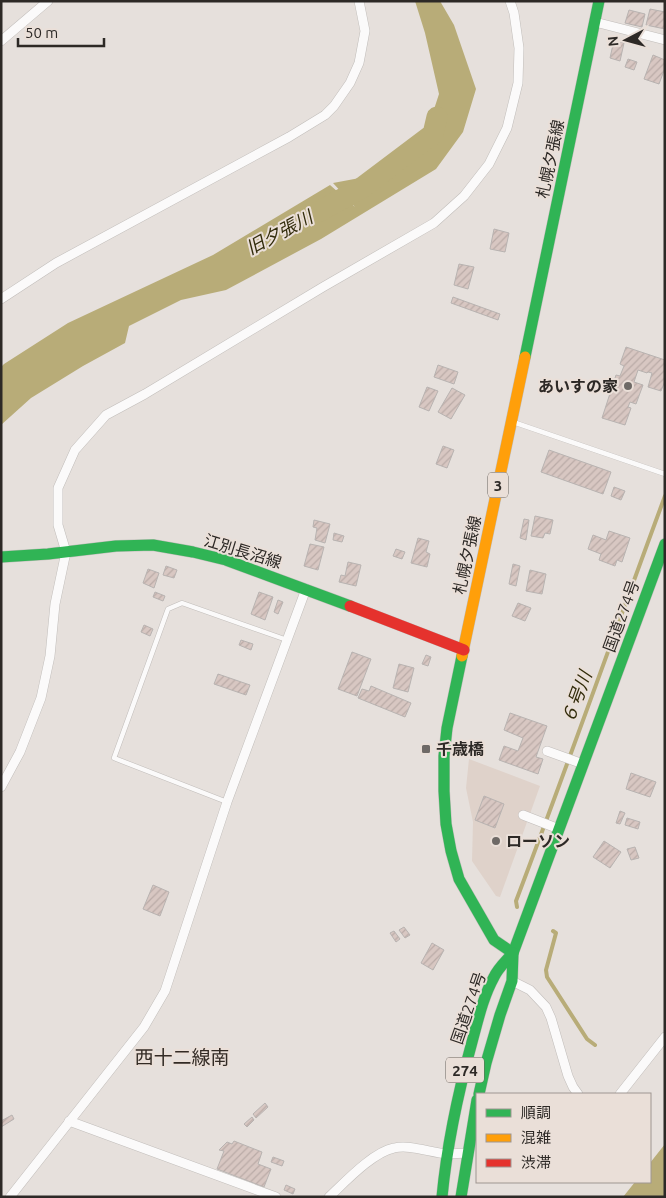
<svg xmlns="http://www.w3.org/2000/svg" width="666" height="1198" viewBox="0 0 666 1198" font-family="Ubuntu,'Noto Sans JP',sans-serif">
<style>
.built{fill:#dfd2ca}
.water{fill:#b8ac78}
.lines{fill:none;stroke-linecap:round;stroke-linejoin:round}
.stream{stroke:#b8ac78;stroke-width:4}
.river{stroke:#b8ac78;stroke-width:21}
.building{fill:url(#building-hatch);stroke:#b8b3b1}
.lane-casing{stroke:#c1bdba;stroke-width:5.5}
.street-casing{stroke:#c1bdba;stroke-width:10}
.fast-casing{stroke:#c1bdba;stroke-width:12}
.slow-casing{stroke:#c1bdba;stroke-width:12}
.jam-casing{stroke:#c1bdba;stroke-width:12}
.lane{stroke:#fbfafa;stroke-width:4.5}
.street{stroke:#fbfafa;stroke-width:9}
.fast{stroke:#30b455;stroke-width:11}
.slow{stroke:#ff9f0a;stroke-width:11}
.jam{stroke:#e5322d;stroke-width:11}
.poi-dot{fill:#6e6966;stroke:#eadfd8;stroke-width:2}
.labels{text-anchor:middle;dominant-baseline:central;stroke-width:4;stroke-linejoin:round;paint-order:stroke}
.shield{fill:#eadfd8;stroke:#66605b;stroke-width:1}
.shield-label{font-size:15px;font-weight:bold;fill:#2d2926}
.street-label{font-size:16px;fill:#2d2926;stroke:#eadfd8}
.poi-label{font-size:16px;font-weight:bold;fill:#2d2926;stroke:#eadfd8;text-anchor:start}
.water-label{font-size:18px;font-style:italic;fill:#322c0b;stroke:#eadfd8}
.quarter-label{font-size:19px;fill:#332b25;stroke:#eadfd8}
</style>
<defs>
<pattern id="building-hatch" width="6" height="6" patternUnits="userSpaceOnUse" patternTransform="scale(1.25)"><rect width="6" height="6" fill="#d8c7c2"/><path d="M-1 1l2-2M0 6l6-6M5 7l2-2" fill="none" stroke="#baaba7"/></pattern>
</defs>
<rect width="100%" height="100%" fill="#e6e0dc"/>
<polygon class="built" points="469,759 540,786 500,897 496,896 472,861 473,822 466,788"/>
<g class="water">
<polygon points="415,1 440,1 454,25 476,89 463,132 436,169 321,239 226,290 181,300 129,326 125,343 83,366 31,398 1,425 1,367 4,364 68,323 213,255 330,185 355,207 333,183 397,171 420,152 439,94 425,33"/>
<polygon points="665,1144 665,1197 623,1197 635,1182 650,1182 650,1163"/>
</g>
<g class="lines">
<g class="stream">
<path d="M517 907 516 901C567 767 615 631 665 496"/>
<polyline points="553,931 556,933 546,970 547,977 587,1039 595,1045"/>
</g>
<polyline class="river" points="318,212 360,189 433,134 437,117"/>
</g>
<g class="building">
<polygon points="650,9 665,12 665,29 646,25"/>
<polygon points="629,10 645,14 642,27 625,23"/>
<polygon points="614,40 624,43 620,61 610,58"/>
<polygon points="653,55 665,60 665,68 659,84 644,79"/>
<polygon points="628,59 637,62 634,70 625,67"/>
<polygon points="494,229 509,233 505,252 490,249"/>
<polygon points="459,264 474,267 468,289 454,285"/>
<polygon points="453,297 500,314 498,320 451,303"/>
<polygon points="626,347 665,360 665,381 661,391 648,387 652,373 648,372 647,373 638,370 634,382 643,385 636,404 630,402 628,407 631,408 625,425 602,418 616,375 620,376 624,366 620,364"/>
<polygon points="438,365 458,372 454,384 434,377"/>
<polygon points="427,387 438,391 429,411 419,407"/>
<polygon points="452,388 465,395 451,419 438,412"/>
<polygon points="443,446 454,450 447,468 436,464"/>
<polygon points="549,450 611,472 603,494 541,472"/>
<polygon points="614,487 625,491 621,500 611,496"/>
<polygon points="535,516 553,520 550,534 545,533 543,538 531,536"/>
<polygon points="524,519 529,520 526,540 520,538"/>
<polygon points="314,520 330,524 325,543 315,540 317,528 313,527"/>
<polygon points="609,531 630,538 622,562 617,560 615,566 599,560 601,554 588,549 593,535 606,540"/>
<polygon points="334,533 344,536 342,542 333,540"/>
<polygon points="418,538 429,541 426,552 430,554 427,567 411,563"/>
<polygon points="310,544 324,547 318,570 304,566"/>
<polygon points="396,549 405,552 402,559 393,556"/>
<polygon points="348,562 361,565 356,586 339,582 341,575 345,576"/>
<polygon points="513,564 520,566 516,586 509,584"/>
<polygon points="166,566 177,570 174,578 163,575"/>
<polygon points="148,569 159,573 154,588 143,583"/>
<polygon points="530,570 546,574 542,594 526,591"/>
<polygon points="155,592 165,596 163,601 153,597"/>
<polygon points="259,592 273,597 265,620 251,614"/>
<polygon points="278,600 283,602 278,614 274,612"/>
<polygon points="518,603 531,608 525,621 512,616"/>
<polygon points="144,625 153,629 150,636 141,632"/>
<polygon points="241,640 253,644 251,650 239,645"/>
<polygon points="352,652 371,659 357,696 338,689"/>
<polygon points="426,655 431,657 428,666 422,664"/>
<polygon points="399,664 414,668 408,692 393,688"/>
<polygon points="218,674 250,685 246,695 214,684"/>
<polygon points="371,686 411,703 405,717 358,698 362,689 369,691"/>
<polygon points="510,713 547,726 536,757 543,759 538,774 499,760 504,746 518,751 523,738 504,730"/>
<polygon points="631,773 656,782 650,797 626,789"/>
<polygon points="484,796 504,804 495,828 475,820"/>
<polygon points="620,811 625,813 620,824 616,823"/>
<polygon points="627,818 640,822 638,829 625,825"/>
<polygon points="604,841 621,852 610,868 593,857"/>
<polygon points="635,847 639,858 631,860 627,849"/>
<polygon points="153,885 169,892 160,916 143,909"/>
<polygon points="404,927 410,935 405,938 399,930"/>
<polygon points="394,931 400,939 396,942 390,933"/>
<polygon points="432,943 444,950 433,970 421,963"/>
<polygon points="265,1103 268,1107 256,1118 253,1114"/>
<polygon points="12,1115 14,1119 1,1127 1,1121"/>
<polygon points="252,1117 254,1120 247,1127 244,1124"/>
<polygon points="234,1141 262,1152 258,1164 271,1169 264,1187 217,1169 224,1151 219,1150 227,1142 232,1144"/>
<polygon points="273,1157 284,1161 282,1166 271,1162"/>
<polygon points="286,1185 295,1189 293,1194 284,1190"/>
</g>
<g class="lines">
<defs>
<g id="lane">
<polyline points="513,422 665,474"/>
<polyline points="227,802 114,758 168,609 182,603 287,640"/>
</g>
<g id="street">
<polyline points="595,22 665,40"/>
<polyline points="1,41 48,1"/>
<polyline points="1,299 56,263 289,137 325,115 334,106 350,83 359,63 365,31 359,1"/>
<polyline points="547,751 583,764"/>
<polyline points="1,787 20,752 41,698 50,656 55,604 66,552 58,525 58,488 75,450 106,415 145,394 323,287 434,223 464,196 489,164 507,128 518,83 519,48 514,13 510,1"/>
<polyline points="523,815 559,829"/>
<polyline points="512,981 530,990 546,1007 551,1018 568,1076 573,1087 578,1094"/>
<polyline points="620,1094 665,1037"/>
<polyline points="69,1121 276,1197"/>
<polyline points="10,1197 144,1027 165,991 227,802 306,589"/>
<path d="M329 1197C345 1182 373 1152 394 1148 410 1144 431 1153 448 1154 454 1154 461 1153 468 1153"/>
</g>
<g id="fast">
<polyline points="525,357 599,1"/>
<polyline points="1,557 48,554 116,546 153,545 193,552 226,560 350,606"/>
<polyline points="462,656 447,728 444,756 444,791 446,824 451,851 459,879 494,940 513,953"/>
<polyline points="479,1094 486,1063 500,1015 512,981 513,953 665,544"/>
<path d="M442 1197C447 1144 458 1093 472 1042 478 1020 483 997 494 977 498 968 506 961 513 953"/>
<polyline points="461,1197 477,1100"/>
</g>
<polyline id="slow" points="462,656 525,357"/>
<polyline id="jam" points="350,606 464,650"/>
</defs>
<use href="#lane" class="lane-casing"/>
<use href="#street" class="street-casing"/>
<use href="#fast" class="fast-casing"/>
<use href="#slow" class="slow-casing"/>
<use href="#jam" class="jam-casing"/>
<use href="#lane" class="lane"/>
<use href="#street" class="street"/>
<use href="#fast" class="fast"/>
<use href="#slow" class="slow"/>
<use href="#jam" class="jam"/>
</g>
<g class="poi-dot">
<circle cx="628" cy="386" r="5"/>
<rect x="421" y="744" width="10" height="10" rx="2.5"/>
<circle cx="496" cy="841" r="5"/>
</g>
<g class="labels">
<g class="shield">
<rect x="488" y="472.5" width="20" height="25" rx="4"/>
<rect x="446" y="1057.5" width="38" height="25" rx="4"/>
</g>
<g class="shield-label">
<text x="498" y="485">3</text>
<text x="465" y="1070">274</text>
</g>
<g class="street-label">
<text transform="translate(550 159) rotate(-78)">札幌夕張線</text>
<text transform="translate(243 551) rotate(17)">江別長沼線</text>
<text transform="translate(467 555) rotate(-78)">札幌夕張線</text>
<text transform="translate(621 616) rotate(-70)">国道274号</text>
<text transform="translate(468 1008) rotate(-71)">国道274号</text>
</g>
<g class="poi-label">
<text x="618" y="386" text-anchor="end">あいすの家</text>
<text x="436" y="749">千歳橋</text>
<text x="506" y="841">ローソン</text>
</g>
<g class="water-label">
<text transform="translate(279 232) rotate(-28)">旧夕張川</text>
<text transform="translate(576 697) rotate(-70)">６号川</text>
</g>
<g class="quarter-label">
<text x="182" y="1057">西十二線南</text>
</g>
</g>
<rect width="666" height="1198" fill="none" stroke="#2d2926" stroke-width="5"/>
<rect x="476" y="1093" width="175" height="90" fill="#eadfd8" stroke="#9e9691"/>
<rect x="486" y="1109" width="25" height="8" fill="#30b455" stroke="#9e9691"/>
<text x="521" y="1118" font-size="15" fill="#2d2926">順調</text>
<rect x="486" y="1134" width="25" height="8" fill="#ff9f0a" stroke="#9e9691"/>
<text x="521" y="1143" font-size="15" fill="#2d2926">混雑</text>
<rect x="486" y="1159" width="25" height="8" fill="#e5322d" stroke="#9e9691"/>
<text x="521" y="1168" font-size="15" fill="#2d2926">渋滞</text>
<g transform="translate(626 40) rotate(264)" stroke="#eadfd8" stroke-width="4" paint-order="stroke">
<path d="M0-4L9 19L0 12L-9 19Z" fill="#2d2926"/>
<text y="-8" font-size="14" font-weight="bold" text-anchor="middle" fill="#2d2926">N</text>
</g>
<path d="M18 38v8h86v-8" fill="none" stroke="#2d2926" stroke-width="2.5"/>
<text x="25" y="38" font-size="15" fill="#2d2926" stroke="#eadfd8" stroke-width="4" paint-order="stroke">50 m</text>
</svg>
